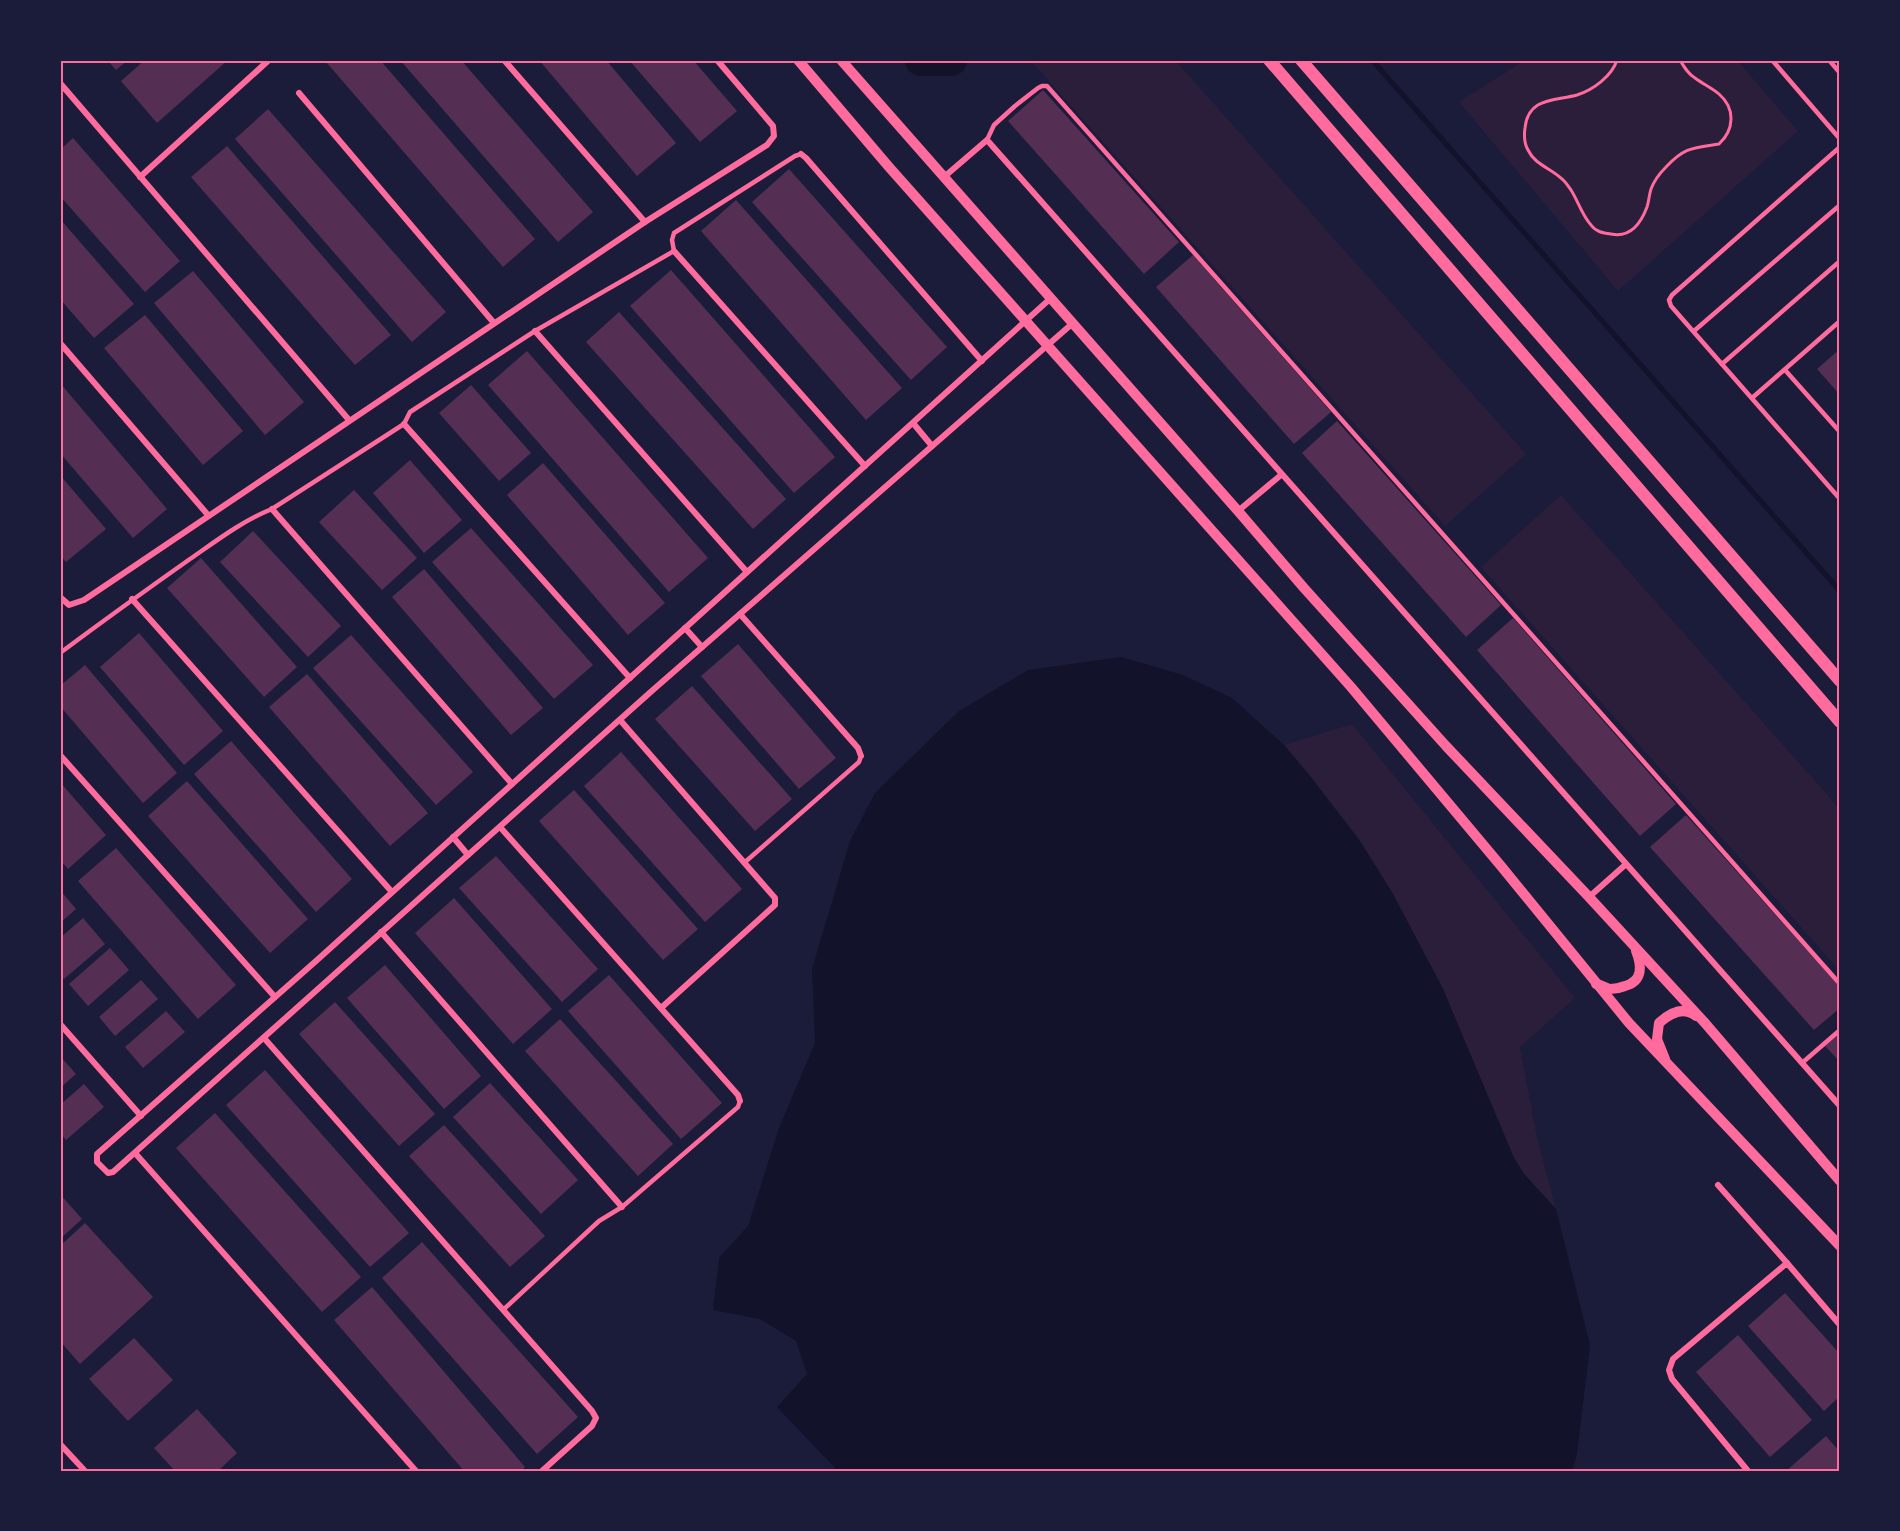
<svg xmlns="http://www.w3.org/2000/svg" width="1900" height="1531" viewBox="0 0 1900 1531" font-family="Mulish,sans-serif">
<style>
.green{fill:#2a1e3b}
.water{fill:#12122b}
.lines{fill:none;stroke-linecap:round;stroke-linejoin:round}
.stream{stroke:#12122b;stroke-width:5}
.river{stroke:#12122b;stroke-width:32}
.building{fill:#542f53}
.path{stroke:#ff6b9d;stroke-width:3}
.service{stroke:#ff6b9d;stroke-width:4.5}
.minor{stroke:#ff6b9d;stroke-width:6}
.tertiary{stroke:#ff6b9d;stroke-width:10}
.secondary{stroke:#ff6b9d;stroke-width:12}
.neatline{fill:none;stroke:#ff6b9d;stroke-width:2}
</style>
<rect width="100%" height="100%" fill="#1b1b3a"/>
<g class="green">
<polygon points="1030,60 1175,60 1526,454 1445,526"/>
<polygon points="1525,60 1737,60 1798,131 1618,291 1459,102"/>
<polygon points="1561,495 1840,809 1840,971 1481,567"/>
<polygon points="1352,724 1575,998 1520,1047 1537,1138 1556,1209 1524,1174 1514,1158 1443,989 1393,894 1360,841 1310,776 1284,745"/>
</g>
<polygon class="water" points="1121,657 1183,675 1232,698 1284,745 1310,776 1360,841 1393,894 1443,989 1514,1158 1524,1174 1556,1209 1590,1345 1577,1454 1572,1471 838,1471 777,1407 807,1374 796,1341 760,1319 713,1310 719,1258 748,1226 779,1128 815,1043 812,969 850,841 875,793 959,711 1028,670"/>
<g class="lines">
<polyline class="stream" points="1372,60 1840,591"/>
<polyline class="river" points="921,60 951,60"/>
</g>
<g class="building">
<polygon points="107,60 128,60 116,70"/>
<polygon points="145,60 228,60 157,123 121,81"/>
<polygon points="330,60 380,60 535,239 503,267 327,63"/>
<polygon points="400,60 461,60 593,212 558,242"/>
<polygon points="539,60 606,60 676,143 637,176"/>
<polygon points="629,60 693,60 737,111 700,142"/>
<polygon points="1043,90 1179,242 1144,274 1008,121"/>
<polygon points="268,109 446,312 412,342 235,139"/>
<polygon points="73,138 180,261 145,292 60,196 60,150"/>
<polygon points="227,146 391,335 355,365 191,177"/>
<polygon points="789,169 947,347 911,380 752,202"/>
<polygon points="736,200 902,388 866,420 701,231"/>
<polygon points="60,219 134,304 94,338 60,299"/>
<polygon points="1193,255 1331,412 1294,444 1156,287"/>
<polygon points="671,270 835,457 794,493 630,306"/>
<polygon points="193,271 304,402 265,435 154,303"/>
<polygon points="619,312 786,499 753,529 586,342"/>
<polygon points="145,315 243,431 203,465 104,348"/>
<polygon points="1840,349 1840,395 1817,369"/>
<polygon points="527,351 708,558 669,592 488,385"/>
<polygon points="60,383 167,509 133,538 60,453"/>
<polygon points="471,385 531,453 499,481 439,413"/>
<polygon points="1337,421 1501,605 1466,637 1302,453"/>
<polygon points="410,460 462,520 424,553 373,493"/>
<polygon points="543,463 665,603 628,635 507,495"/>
<polygon points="60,475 106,529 66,562 60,555"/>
<polygon points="354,490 417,558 382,590 319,522"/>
<polygon points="471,528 593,665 554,699 432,562"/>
<polygon points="253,531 341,626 308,657 220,562"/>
<polygon points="201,558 297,667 264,697 167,588"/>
<polygon points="424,569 543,708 511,735 392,597"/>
<polygon points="1513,618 1676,804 1640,836 1477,650"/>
<polygon points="139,633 223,731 184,765 100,667"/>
<polygon points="351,635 473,772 436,805 313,668"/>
<polygon points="738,644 836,758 799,789 701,676"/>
<polygon points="85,665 177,773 143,803 60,706 60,686"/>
<polygon points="307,674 428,813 390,846 269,707"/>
<polygon points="692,686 792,799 755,831 655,719"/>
<polygon points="231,741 352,879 316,912 194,774"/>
<polygon points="621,752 742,889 705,922 584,786"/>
<polygon points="187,781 308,919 270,953 148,816"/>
<polygon points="60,782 106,835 68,869 60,860"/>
<polygon points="574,790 698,929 663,960 539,821"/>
<polygon points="1686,815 1840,987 1840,1008 1814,1030 1650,847"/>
<polygon points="116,848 236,985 198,1019 78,881"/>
<polygon points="496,856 598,969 562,1002 459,888"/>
<polygon points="60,890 76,909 60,923"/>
<polygon points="454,898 552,1009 513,1044 415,933"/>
<polygon points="83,918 105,944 64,979 60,974 60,938"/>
<polygon points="110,948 129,970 88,1006 69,984"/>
<polygon points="385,965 481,1076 444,1109 347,998"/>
<polygon points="609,975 722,1103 681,1139 568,1011"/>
<polygon points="141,980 158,999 115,1036 99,1017"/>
<polygon points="335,1002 435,1114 399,1146 299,1034"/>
<polygon points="166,1011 185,1032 143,1068 125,1047"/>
<polygon points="560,1019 673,1144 638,1176 525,1051"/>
<polygon points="1840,1033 1840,1062 1825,1046"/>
<polygon points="60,1056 76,1074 60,1088"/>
<polygon points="265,1070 409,1233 370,1267 226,1105"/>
<polygon points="490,1083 578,1180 541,1214 453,1117"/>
<polygon points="84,1084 104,1107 66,1140 60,1133 60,1105"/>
<polygon points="215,1113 361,1277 322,1312 176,1148"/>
<polygon points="444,1125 545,1236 510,1267 409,1156"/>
<polygon points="60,1194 82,1219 60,1239"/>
<polygon points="85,1223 153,1297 80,1364 60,1341 60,1246"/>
<polygon points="422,1242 578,1417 537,1454 382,1278"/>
<polygon points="372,1287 525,1467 521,1471 464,1471 334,1320"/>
<polygon points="1785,1293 1840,1354 1840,1396 1824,1411 1748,1326"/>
<polygon points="1738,1335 1812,1420 1770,1457 1696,1372"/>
<polygon points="134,1338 173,1380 128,1421 89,1379"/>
<polygon points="197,1409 237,1453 218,1471 175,1471 154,1448"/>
<polygon points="1826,1436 1840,1452 1840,1471 1786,1471"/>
</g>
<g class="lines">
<path class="path" d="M1617 60C1612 76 1593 90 1577 95 1555 101 1528 97 1525 128 1524 135 1524 143 1528 150 1535 165 1551 168 1562 179 1565 181 1568 186 1571 190 1578 201 1582 215 1591 225 1596 232 1603 233 1611 234 1630 238 1641 223 1647 207 1649 201 1649 195 1651 189 1654 181 1660 173 1666 167 1685 147 1693 148 1719 144 1734 130 1736 109 1719 94 1712 88 1703 84 1695 78 1688 74 1684 67 1680 60"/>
<g class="service">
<polyline points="1772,60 1840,139"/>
<polyline points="1829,60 1840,73"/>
<polyline points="987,140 994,125 1015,106 1038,88 1042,86 1047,86 1840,984"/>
<polyline points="1840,147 1672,295 1669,300 1671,306 1840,499"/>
<polyline points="1694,331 1840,205"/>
<polyline points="1722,364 1840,261"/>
<polyline points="1785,370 1840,432"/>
<polyline points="1752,398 1840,321"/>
<path d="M60 653C103 621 146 590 190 559 216 541 242 521 272 509L404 424 410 412 535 331 674 251 672 240 674 233 795 156 801 154"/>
<polyline points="744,863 859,762 861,756"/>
<polyline points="1802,1063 1840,1030"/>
<polyline points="503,1310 599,1221 622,1207 738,1107 740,1101"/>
</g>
<g class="minor">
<polyline points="504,60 645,222"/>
<polyline points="60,83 349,420"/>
<polyline points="299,93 494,323"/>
<polyline points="801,154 806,158 982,361"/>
<polyline points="140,177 269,60"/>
<polyline points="944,177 987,140 1840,1106"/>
<polyline points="674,251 865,466"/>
<polyline points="1051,298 316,961 97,1154 97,1162 108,1173 113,1172 654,689 1073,323"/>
<polyline points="535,331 747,572"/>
<polyline points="60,343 208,515"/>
<polyline points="913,423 932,446"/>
<polyline points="404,424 630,678"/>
<polyline points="272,509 512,784"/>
<polyline points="1238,511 1281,475"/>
<polyline points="60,597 69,605 84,600 645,222 767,145 774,136 773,126 717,60"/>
<polyline points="132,599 392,892"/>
<polyline points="740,614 858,748 861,756"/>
<polyline points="685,628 702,647"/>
<polyline points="620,720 775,898 775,905 661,1008"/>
<polyline points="60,755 275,997"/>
<polyline points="500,827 738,1095 740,1101"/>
<polyline points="453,837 468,855"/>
<polyline points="1589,897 1625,865"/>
<polyline points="381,932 622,1207"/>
<polyline points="60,1024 141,1116"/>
<polyline points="264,1038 592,1411 596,1418 592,1426 542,1471"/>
<polyline points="135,1153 416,1471"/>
<polyline points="1718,1185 1787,1263"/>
<polyline points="60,1444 85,1471"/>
<polyline points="1748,1471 1672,1379 1669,1370 1673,1359 1787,1263 1840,1325"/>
</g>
<g class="tertiary">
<polyline points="798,60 889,167 1351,687 1501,866 1629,1023 1840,1246"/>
<polyline points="841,60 1238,511 1304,588 1446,746 1589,897 1705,1023 1840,1181"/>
<path d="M1596 984C1601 985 1606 988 1610 989 1615 989 1620 988 1625 986 1643 981 1642 966 1636 951"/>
<path d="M1665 1059 1657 1039 1659 1023C1669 1014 1683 1005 1696 1016"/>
</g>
<g class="secondary">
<polyline points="1269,60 1840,722"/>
<polyline points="1301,60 1840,681"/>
</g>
</g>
<rect width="1900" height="1531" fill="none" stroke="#1b1b3a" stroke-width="123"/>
<rect x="62" y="62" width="1776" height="1408" class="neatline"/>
</svg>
